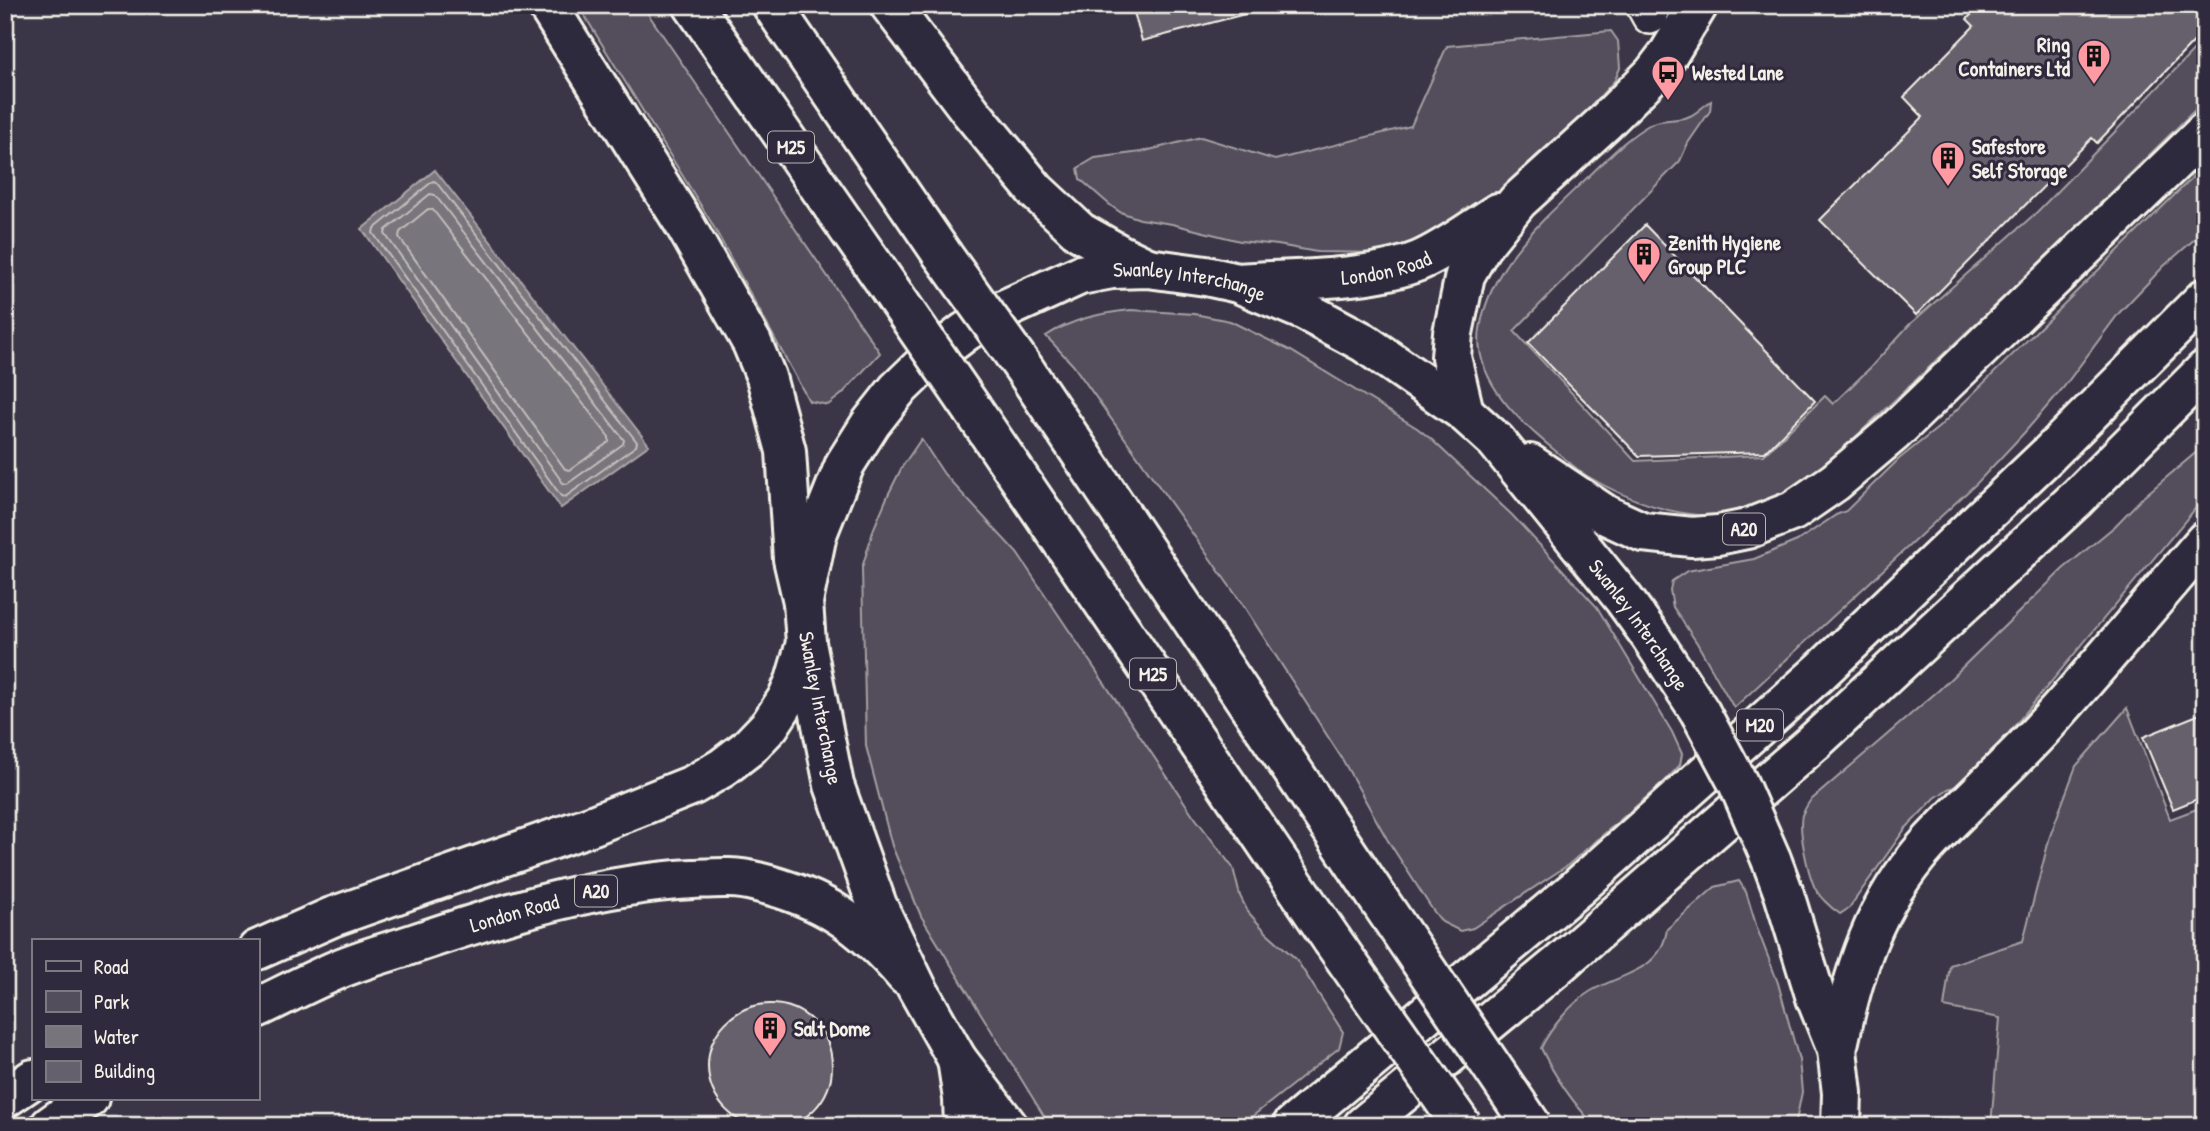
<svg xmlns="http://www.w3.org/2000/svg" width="2210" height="1131" viewBox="0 0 2210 1131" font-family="'Patrick Hand',sans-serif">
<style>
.green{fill:#534e5c;stroke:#a4a0a2;stroke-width:2}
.water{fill:#78747b;stroke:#aaa6a7;stroke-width:2}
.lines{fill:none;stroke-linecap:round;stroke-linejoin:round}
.shore{stroke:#c2bfbc;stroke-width:2}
.building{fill:#65616c;stroke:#f4f1e8;stroke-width:2}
.minor-casing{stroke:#f4f1e8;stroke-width:40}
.secondary-casing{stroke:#f4f1e8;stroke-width:44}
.primary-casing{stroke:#f4f1e8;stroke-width:44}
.trunk-casing{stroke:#f4f1e8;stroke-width:44}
.motorway-casing{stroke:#f4f1e8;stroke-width:44}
.minor{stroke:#2f2a3d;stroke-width:35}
.secondary{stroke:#2f2a3d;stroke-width:38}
.primary{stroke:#2f2a3d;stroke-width:38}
.trunk{stroke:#2f2a3d;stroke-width:38}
.motorway{stroke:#2f2a3d;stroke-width:38}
.trunk-bridge-casing{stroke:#f4f1e8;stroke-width:44;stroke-linecap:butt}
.motorway-bridge-casing{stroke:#f4f1e8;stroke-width:44;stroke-linecap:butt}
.trunk-bridge{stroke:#2f2a3d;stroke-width:38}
.motorway-bridge{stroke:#2f2a3d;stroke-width:38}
.labels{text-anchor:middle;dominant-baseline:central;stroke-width:6;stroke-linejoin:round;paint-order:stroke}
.shield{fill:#2f2a3d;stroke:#b9b5b5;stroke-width:2}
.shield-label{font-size:19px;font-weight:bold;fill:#f4f1e8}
.poi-label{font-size:21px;font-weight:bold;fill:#f4f1e8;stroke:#2f2a3d;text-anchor:start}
.street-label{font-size:21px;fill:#f4f1e8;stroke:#2f2a3d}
</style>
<rect width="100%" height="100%" fill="#3b3647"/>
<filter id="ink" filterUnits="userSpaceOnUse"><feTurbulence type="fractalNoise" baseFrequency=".0143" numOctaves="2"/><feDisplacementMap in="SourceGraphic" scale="14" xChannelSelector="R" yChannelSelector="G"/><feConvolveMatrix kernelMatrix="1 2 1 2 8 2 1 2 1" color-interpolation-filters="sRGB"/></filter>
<g filter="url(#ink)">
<g class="green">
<polygon points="578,5 642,5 880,353 842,394 828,405 809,401 711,222"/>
<polygon points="1611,31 1618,41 1620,68 1615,80 1585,113 1500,194 1451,227 1423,240 1388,253 1317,252 1278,245 1240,241 1172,224 1140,219 1120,212 1110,205 1080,179 1078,168 1095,158 1141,152 1201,137 1275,160 1411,126 1447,46"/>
<path d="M2205 39V100L2045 258 1830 461C1820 469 1809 481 1797 487 1776 499 1747 512 1723 515 1677 519 1626 499 1587 476 1577 470 1568 461 1558 453 1523 425 1472 380 1480 329 1490 264 1544 219 1589 176 1608 158 1626 138 1649 125 1661 117 1678 122 1690 116 1697 113 1704 105 1711 101L1710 111 1688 143 1680 161 1514 331 1635 461 1764 455 1825 396 1833 404 1870 368 1909 325 2037 212Z"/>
<polygon points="2205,165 2205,230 2164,266 2119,313 2063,388 2024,433 1977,483 1734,708 1697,643 1673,607 1670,590 1672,581 1687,571 1754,559 1797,541 1836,515 1846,511 1899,459 1939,427"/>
<path d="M1131 310 1194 314 1230 321 1291 351 1417 428 1431 439 1512 515 1597 607 1672 732 1682 754 1680 765 1664 782 1568 865 1473 928 1460 931 1442 922 1432 909 1387 839 1341 757 1243 605 1073 365 1046 336C1072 319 1101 313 1131 310Z"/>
<polygon points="921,439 944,474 1017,553 1193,815 1233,868 1240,896 1248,912 1266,932 1296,959 1343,1032 1339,1048 1240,1126 1050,1126 921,916 892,846 866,746 862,568 874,528 888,495 902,467"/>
<path d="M2205 445V495L2200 503 1977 771 1960 785 1948 789 1935 798 1905 829 1849 908 1840 914C1831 908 1818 896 1814 886 1808 872 1798 830 1802 815 1804 811 1807 805 1810 801L1939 690 2063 569 2115 526 2142 498Z"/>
<polygon points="2127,708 2170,819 2205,806 2205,1126 1991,1126 2000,1018 1944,1007 1950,965 2023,941 2050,836 2076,766"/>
<path d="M1739 881 1746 892 1757 928 1778 983 1799 1060 1802 1092 1795 1126H1595C1573 1103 1555 1077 1541 1048 1550 1029 1572 1002 1591 991 1622 973 1661 972 1667 929L1715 887Z"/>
</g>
<polygon class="water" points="435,170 649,445 561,508 362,229"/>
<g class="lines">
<g class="shore">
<polygon points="433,181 436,182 637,442 636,446 565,497 561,496 373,233 374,229"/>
<polygon points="430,194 435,195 624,440 623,444 567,484 563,483 385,234 386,230"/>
<polygon points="428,209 433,210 609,437 609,442 570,470 565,469 399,237 400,232"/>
</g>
</g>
<g class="building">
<polygon points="1132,5 1249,5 1249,13 1142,41"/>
<polygon points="1980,5 2205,5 2205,30 2097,143 2092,138 1916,315 1820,220 1923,117 1904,97 1974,26 1967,19"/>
<polygon points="1645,225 1815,401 1765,452 1639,456 1528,343"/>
<polygon points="2205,712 2205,796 2173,809 2143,737"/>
<circle cx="770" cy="1066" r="62"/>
</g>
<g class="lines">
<defs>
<polyline id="minor" points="1644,5 1650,16"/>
<g id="secondary">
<path id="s1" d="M1238 283C1293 279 1368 281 1419 261 1445 250 1474 228 1498 213"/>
<polyline points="1464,412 1451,357 1453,333 1465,275 1481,247 1518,201 1604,123 1653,74 1669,53 1698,5"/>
</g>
<g id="primary">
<polyline points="257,950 332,917 593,825 693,785 722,768 748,748 770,725 787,699 795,681 806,643"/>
<path id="s2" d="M257 1008C284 995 311 981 339 969 365 958 393 951 419 942 508 912 600 884 693 879 715 878 736 876 757 882 824 898 862 925 906 976"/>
<polyline points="5,1098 33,1079"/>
<polyline points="50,1126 89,1098"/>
</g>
<g id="trunk">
<polyline points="1530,464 1606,515 1643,532 1692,537 1718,535 1747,529 1793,511 1835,482 1893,433 2205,132"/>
<polyline points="1771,859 1784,894 1816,998 1837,1050 1842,1093 1841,1126"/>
<path d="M1837 1050C1853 973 1873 904 1928 844 1964 805 2005 769 2041 730 2097 669 2150 604 2205 541"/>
<path id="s3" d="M1008 1126 957 1059 917 988 877 905 834 785 806 643 803 602 817 534 845 464 871 423 897 390 927 361 965 332 992 315 1080 275 1112 269 1148 268 1206 276 1238 283 1305 311 1363 342 1464 412 1496 441 1623 598 1649 634 1700 712"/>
</g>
<g id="motorway">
<polyline points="547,5 685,225 752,343 766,377 786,451 793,559 803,602"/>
<polyline points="693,5 890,289"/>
<polyline points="772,5 942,254"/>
<polyline points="890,5 971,112 1036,191 1080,232 1119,254 1148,268"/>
<polyline points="1025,370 1377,897"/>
<polyline points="973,410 1332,940"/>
<polyline points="957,1059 963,1099 964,1126"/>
<polyline points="1292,1126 1576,889 1820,672 2048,455 2205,298"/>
<polyline points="1363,1126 1557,966 1813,743 2077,498 2205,370"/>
</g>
</defs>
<use href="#minor" class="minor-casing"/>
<use href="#secondary" class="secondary-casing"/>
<use href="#primary" class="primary-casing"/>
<use href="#trunk" class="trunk-casing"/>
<use href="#motorway" class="motorway-casing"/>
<use href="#minor" class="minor"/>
<use href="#secondary" class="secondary"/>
<use href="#primary" class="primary"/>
<use href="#trunk" class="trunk"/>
<use href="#motorway" class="motorway"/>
<defs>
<polyline id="trunk-bridge" points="1700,712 1738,783 1771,859"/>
<g id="motorway-bridge">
<polyline points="942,254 1025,370"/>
<polyline points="890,289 973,410"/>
<polyline points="1377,897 1532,1126"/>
<polyline points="1332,940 1462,1126"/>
</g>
</defs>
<use href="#trunk-bridge" class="trunk-bridge-casing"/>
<use href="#motorway-bridge" class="motorway-bridge-casing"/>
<use href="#trunk-bridge" class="trunk-bridge"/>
<use href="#motorway-bridge" class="motorway-bridge"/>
</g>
</g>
<defs>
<symbol id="building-pin" viewBox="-11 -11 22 30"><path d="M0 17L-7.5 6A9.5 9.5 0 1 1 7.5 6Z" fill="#ff9aa2" stroke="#2f2a3d"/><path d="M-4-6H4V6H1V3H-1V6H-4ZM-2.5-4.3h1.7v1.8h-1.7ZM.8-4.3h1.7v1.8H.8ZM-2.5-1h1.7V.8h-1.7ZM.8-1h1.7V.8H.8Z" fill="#111"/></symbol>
<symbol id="bus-pin" viewBox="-11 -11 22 30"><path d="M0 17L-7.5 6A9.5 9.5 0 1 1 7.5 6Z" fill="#ff9aa2" stroke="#2f2a3d"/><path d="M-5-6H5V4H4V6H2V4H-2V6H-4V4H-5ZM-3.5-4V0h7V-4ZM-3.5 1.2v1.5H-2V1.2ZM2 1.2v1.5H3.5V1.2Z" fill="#111"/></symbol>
</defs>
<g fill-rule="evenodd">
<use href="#building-pin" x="2075" y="37" width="38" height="52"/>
<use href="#bus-pin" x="1649" y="53" width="38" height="52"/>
<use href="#building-pin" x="1929" y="139" width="38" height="52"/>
<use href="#building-pin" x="1625" y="235" width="38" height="52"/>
<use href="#building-pin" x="751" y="1009" width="38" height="52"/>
</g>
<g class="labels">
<g class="shield">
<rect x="768" y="131.5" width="46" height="31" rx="5"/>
<rect x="1723" y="513.5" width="42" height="31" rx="5"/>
<rect x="1130" y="658.5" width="46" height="31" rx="5"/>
<rect x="1737" y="709.5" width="46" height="31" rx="5"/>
<rect x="575" y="875.5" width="42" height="31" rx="5"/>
</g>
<g class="shield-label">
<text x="791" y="147">M25</text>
<text x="1744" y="529">A20</text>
<text x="1153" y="674">M25</text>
<text x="1760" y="725">M20</text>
<text x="596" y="891">A20</text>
</g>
<g class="poi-label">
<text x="2070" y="44" text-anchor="end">Ring<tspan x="2070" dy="24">Containers Ltd</tspan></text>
<text x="1692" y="72">Wested Lane</text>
<text x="1972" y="146">Safestore<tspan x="1972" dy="24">Self Storage</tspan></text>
<text x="1668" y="242">Zenith Hygiene<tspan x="1668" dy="24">Group PLC</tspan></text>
<text x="794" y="1028">Salt Dome</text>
</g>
<g class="street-label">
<text stroke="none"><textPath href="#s1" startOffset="149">London Road</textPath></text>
<text stroke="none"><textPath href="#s3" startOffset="1136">Swanley Interchange</textPath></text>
<text stroke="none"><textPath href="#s3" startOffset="1722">Swanley Interchange</textPath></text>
<text transform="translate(821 708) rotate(79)">Swanley Interchange</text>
<text stroke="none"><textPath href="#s2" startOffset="275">London Road</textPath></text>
</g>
</g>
<rect width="2210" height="1131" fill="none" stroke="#2f2a3d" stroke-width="28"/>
<rect x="14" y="14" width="2182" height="1103" fill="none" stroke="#f4f1e8" stroke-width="2.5" filter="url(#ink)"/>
<rect x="32" y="939" width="228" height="161" fill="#2f2a3d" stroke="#7e7a81" stroke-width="2"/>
<rect x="46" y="961" width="35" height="10" fill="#2f2a3d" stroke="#7e7a81" stroke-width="2"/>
<text x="94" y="974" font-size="21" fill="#f4f1e8">Road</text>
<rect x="46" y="991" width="35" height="21" fill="#534e5c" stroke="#7e7a81" stroke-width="2"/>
<text x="94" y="1009" font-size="21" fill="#f4f1e8">Park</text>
<rect x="46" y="1026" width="35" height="21" fill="#78747b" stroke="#7e7a81" stroke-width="2"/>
<text x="94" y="1044" font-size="21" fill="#f4f1e8">Water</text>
<rect x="46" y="1061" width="35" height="21" fill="#65616c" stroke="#7e7a81" stroke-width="2"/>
<text x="94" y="1078" font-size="21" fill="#f4f1e8">Building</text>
</svg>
